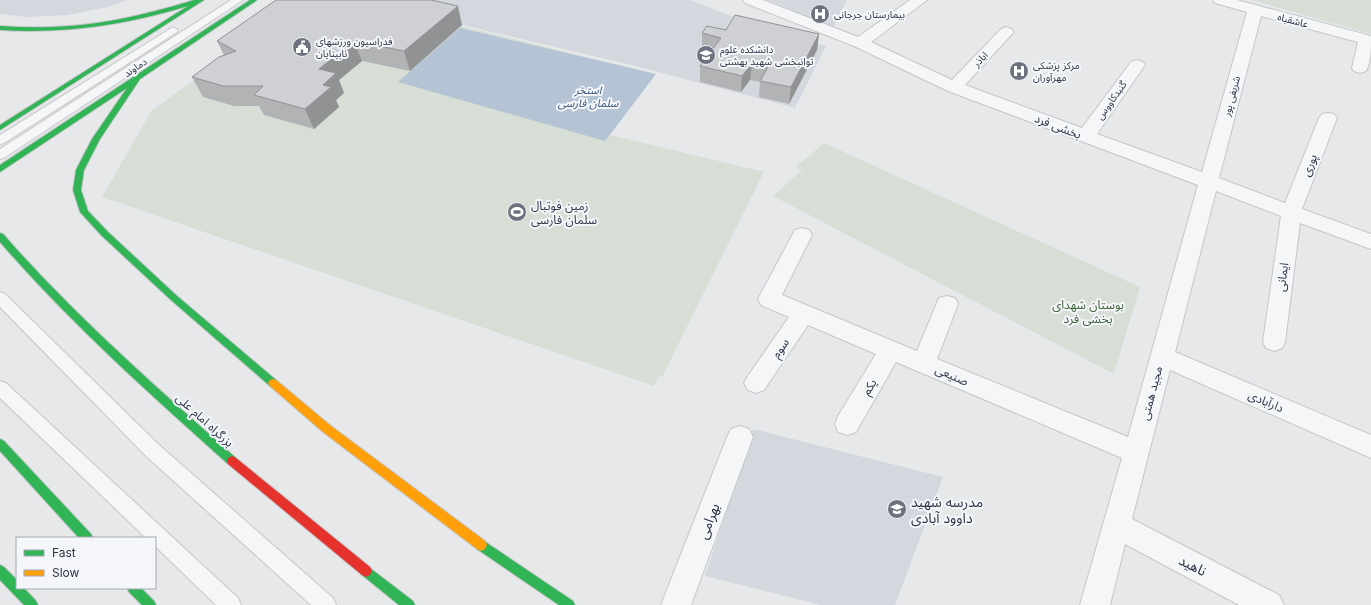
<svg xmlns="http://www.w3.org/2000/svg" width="1371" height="605" viewBox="0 0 1371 605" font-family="Inter,'Noto Sans Arabic',sans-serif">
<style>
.built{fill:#d4d7dd}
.green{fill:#d6ded6}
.water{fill:#b4c4d5}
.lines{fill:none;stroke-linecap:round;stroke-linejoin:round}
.lane-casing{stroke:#c4c6c8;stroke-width:2}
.street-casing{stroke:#c4c6c8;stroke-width:2}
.fast-casing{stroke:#c4c6c8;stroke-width:2}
.slow-casing{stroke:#c4c6c8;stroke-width:2}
.jam-casing{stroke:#c4c6c8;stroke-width:2}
.lane{fill:#f5f6f7;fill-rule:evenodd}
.street{fill:#f5f6f7;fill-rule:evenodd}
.fast{fill:#30b455;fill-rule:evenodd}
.slow{fill:#ff9f0a;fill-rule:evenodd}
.jam{fill:#e5322d;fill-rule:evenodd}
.wall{fill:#b1b3b5}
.shaded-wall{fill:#909294}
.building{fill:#ced0d3;stroke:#909294}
.labels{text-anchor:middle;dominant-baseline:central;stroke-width:4;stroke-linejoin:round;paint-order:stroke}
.far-poi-label{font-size:10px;fill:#2b3445;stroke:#f4f6f9;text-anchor:start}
.far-street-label{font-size:10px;fill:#2b3445;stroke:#f4f6f9}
.far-water-label{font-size:11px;font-style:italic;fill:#34527a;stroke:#f4f6f9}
.street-label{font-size:12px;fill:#2b3445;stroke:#f4f6f9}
.poi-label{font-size:12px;fill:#2b3445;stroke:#f4f6f9;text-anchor:start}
.park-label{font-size:12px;fill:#3f6138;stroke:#f4f6f9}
.near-poi-label{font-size:14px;fill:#2b3445;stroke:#f4f6f9;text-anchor:start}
.near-street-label{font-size:14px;fill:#2b3445;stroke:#f4f6f9}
</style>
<rect width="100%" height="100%" fill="#e6e8ea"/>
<g class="built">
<polygon points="0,0 127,0 108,7 67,15 26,17 0,14"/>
<polygon points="357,0 690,0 787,38 826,46 795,108 631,65"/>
<polygon points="768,0 847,0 833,27"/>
<polygon points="753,429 943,477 895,605 821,605 705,576"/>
</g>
<g class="green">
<polygon points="308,0 356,0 656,74 610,135 764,172 662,377 659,376 654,386 102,197 152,110"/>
<polygon points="1252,0 1371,0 1371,34"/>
<polygon points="824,143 1140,287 1114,374 773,196 802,170 796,167"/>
</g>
<polygon class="water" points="460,28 656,74 605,141 398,82"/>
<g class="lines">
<defs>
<g id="lane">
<polygon points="231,0 243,0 4,158 0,159 0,149"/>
<polygon points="173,27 178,30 177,32 4,143 0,144 0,135"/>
<polygon points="0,292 5,294 158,444 333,598 336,605 311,605 146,456 0,307"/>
<polygon points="0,381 6,383 238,598 241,605 216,605 155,546 155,538 146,538 0,398"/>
</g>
<g id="street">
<path d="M743 0H763L858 37 910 0H927L871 42 952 80 1001 29 1006 27 1011 29 1014 32 1011 35 965 85 1082 128 1131 62 1137 60 1143 62 1145 65 1097 134 1202 172 1247 12 1215 3 1213 0H1237L1371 36C1371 48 1371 62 1366 71L1360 73 1354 71 1352 68 1358 42 1261 16 1219 178 1285 203 1319 118 1322 114 1328 113 1334 114 1337 118 1302 209 1371 234V249L1300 223 1285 342 1282 348 1274 351 1266 348 1263 342 1281 216 1216 191 1175 352 1371 435V458L1170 370 1132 519 1279 595 1284 605H1239L1125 544 1110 605H1080L1122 458 896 362 856 432 847 435 838 432 835 424 838 416 876 354 808 325 764 390 756 393 748 390 744 383 748 376 789 317 761 305 758 299 795 230 802 228 809 230 812 235 782 295 917 351 939 298 947 296 955 298 958 304 937 359 1128 437 1198 185 948 91 854 46 745 3Z"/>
<polygon points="740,426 749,429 753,437 691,605 661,605 727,437 731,429"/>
</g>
<g id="fast">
<path d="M194 0H204L0 130V125L188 6C124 25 67 34 0 30V26C72 31 126 21 194 0Z"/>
<polygon points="250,0 257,0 140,79 100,139 84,170 81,190 88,211 108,232 177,296 276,380 278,383 276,386 273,387 270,386 171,300 102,236 80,212 73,190 76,170 92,139 127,88 0,172 0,165"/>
<path d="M0 233 3 234C74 315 155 386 236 458L237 461 236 464 232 466 228 464C149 393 70 323 0 242Z"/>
<polygon points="0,439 4,441 91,534 93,538 79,538 0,451"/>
<polygon points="481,539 573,601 575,605 559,605 477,549 475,545 477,541"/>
<polygon points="0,565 4,567 17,580 17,588 24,588 36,601 38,605 24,605 0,580"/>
<polygon points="366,565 413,601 415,605 399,605 362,575 360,571 362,567"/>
<polygon points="127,588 141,588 154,601 156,605 142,605 129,592"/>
</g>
<polygon id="slow" points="273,379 276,380 331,426 485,541 487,545 485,549 481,551 477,549 323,432 270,386 268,383 270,380"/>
<polygon id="jam" points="232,456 236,458 370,567 372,571 370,575 366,577 362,575 228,464 227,461 228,458"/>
</defs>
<use href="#lane" class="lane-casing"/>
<use href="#street" class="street-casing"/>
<use href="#fast" class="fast-casing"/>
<use href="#slow" class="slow-casing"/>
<use href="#jam" class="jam-casing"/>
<use href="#lane" class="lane"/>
<use href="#street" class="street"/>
<use href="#fast" class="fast"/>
<use href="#slow" class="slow"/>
<use href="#jam" class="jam"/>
</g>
<g class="wall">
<polygon points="462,25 410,71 362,61 339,80 344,93 336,100 339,107 314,129 264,115 259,106 234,106 203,97 192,77 224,55 217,41"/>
<polygon points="726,30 819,34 817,50 789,104 759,97 760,82 750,80 741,92 700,82 700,66 711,52 702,49 702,33"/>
</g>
<g class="shaded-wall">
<polygon points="458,6 462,25 410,71 404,51"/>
<polygon points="819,34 817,50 789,104 791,87"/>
<polygon points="354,41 362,61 339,80 344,93 336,100 339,107 314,129 305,109 323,85 319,69"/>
<polygon points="752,64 750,80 741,92 742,76"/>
</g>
<g class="building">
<polygon points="276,0 431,0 458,6 404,51 354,41 319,69 336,73 323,85 331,87 305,109 254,95 263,86 223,86 192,77 219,57 236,51 217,41"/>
<polygon points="735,15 819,34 791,87 760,81 768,67 752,64 742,76 700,66 721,38 702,33 707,26 726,30"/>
</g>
<defs>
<symbol id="hospital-disc" viewBox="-11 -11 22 22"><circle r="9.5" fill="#6c737f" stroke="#f4f6f9"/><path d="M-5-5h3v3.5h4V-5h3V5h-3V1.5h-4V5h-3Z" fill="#fff"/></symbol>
<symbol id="civic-disc" viewBox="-11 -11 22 22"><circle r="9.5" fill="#6c737f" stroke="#f4f6f9"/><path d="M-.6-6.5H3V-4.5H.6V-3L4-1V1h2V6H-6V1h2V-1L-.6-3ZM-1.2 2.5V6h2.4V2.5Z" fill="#fff"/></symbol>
<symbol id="university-disc" viewBox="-11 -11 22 22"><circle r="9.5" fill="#6c737f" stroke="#f4f6f9"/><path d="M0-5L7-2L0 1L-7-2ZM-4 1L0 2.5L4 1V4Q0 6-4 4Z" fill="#fff"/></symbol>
<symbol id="stadium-disc" viewBox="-11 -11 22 22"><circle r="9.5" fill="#6c737f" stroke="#f4f6f9"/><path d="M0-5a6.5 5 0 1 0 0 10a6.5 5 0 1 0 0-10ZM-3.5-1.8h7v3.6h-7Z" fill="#fff"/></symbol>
<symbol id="school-disc" viewBox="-11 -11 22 22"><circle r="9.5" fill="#6c737f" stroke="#f4f6f9"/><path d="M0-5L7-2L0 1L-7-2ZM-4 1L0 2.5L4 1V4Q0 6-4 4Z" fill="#fff"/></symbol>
</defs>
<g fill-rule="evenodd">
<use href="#hospital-disc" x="809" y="3" width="22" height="22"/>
<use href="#civic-disc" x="291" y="36" width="22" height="22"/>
<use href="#university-disc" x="695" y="44" width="22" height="22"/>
<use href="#hospital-disc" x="1008" y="60" width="22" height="22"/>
<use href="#stadium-disc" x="506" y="201" width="22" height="22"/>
<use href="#school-disc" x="886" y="498" width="22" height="22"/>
</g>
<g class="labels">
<g class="far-poi-label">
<text x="834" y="14">بیمارستان جرجانی</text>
<text x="316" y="41">فدراسیون ورزشهای<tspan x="316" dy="12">نابینایان</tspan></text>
<text x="720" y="49">دانشکده علوم<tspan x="720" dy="12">توانبخشی شهید بهشتی</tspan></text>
<text x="1033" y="65">مرکز پزشکی<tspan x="1033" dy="12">مهرآوران</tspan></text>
</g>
<g class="far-street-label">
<text transform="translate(1293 20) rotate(15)">عاشقباه</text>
<text transform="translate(980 59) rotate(-46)">اباذر</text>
<text transform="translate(135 67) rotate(-34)">دماوند</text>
<text transform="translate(1231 96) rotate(-75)">شریفی پور</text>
<text transform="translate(1111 100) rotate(-55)">گنبدکاووس</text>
</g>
<g class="far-water-label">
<text x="588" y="90">استخر<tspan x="588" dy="13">سلمان فارسی</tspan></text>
</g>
<g class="street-label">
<text transform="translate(1058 126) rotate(21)">بخشی فرد</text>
<text transform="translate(1309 165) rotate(-68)">پوری</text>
<text transform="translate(1282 277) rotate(-83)">ایمانی</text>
<text transform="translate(780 348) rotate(-56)">سوم</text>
<text transform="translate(952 375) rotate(23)">صنیعی</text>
<text transform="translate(869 387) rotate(-59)">یکم</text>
<text transform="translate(1151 393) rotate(-75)">مجید همتی</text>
<text transform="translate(1266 401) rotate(23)">دارآبادی</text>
<text transform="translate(205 420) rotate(42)">بزرگراه امام علی</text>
</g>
<g class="poi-label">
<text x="531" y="205">زمین فوتبال<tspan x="531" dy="14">سلمان فارسی</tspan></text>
</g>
<g class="park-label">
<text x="1088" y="304">بوستان شهدای<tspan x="1088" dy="14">بخشی فرد</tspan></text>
</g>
<g class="near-poi-label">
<text x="911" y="501">مدرسه شهید<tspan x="911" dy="16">داوود آبادی</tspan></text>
</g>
<g class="near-street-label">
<text transform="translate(708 521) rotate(-69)">بهرامی</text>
<text transform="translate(1193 565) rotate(27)">ناهید</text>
</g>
</g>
<rect x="16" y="537" width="140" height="52" fill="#f4f6f9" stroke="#a4a8b1"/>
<rect x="24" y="550" width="20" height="6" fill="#30b455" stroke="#a4a8b1"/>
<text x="52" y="557" font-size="12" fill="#2b3445">Fast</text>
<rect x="24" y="570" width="20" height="6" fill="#ff9f0a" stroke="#a4a8b1"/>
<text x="52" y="577" font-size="12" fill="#2b3445">Slow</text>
</svg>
